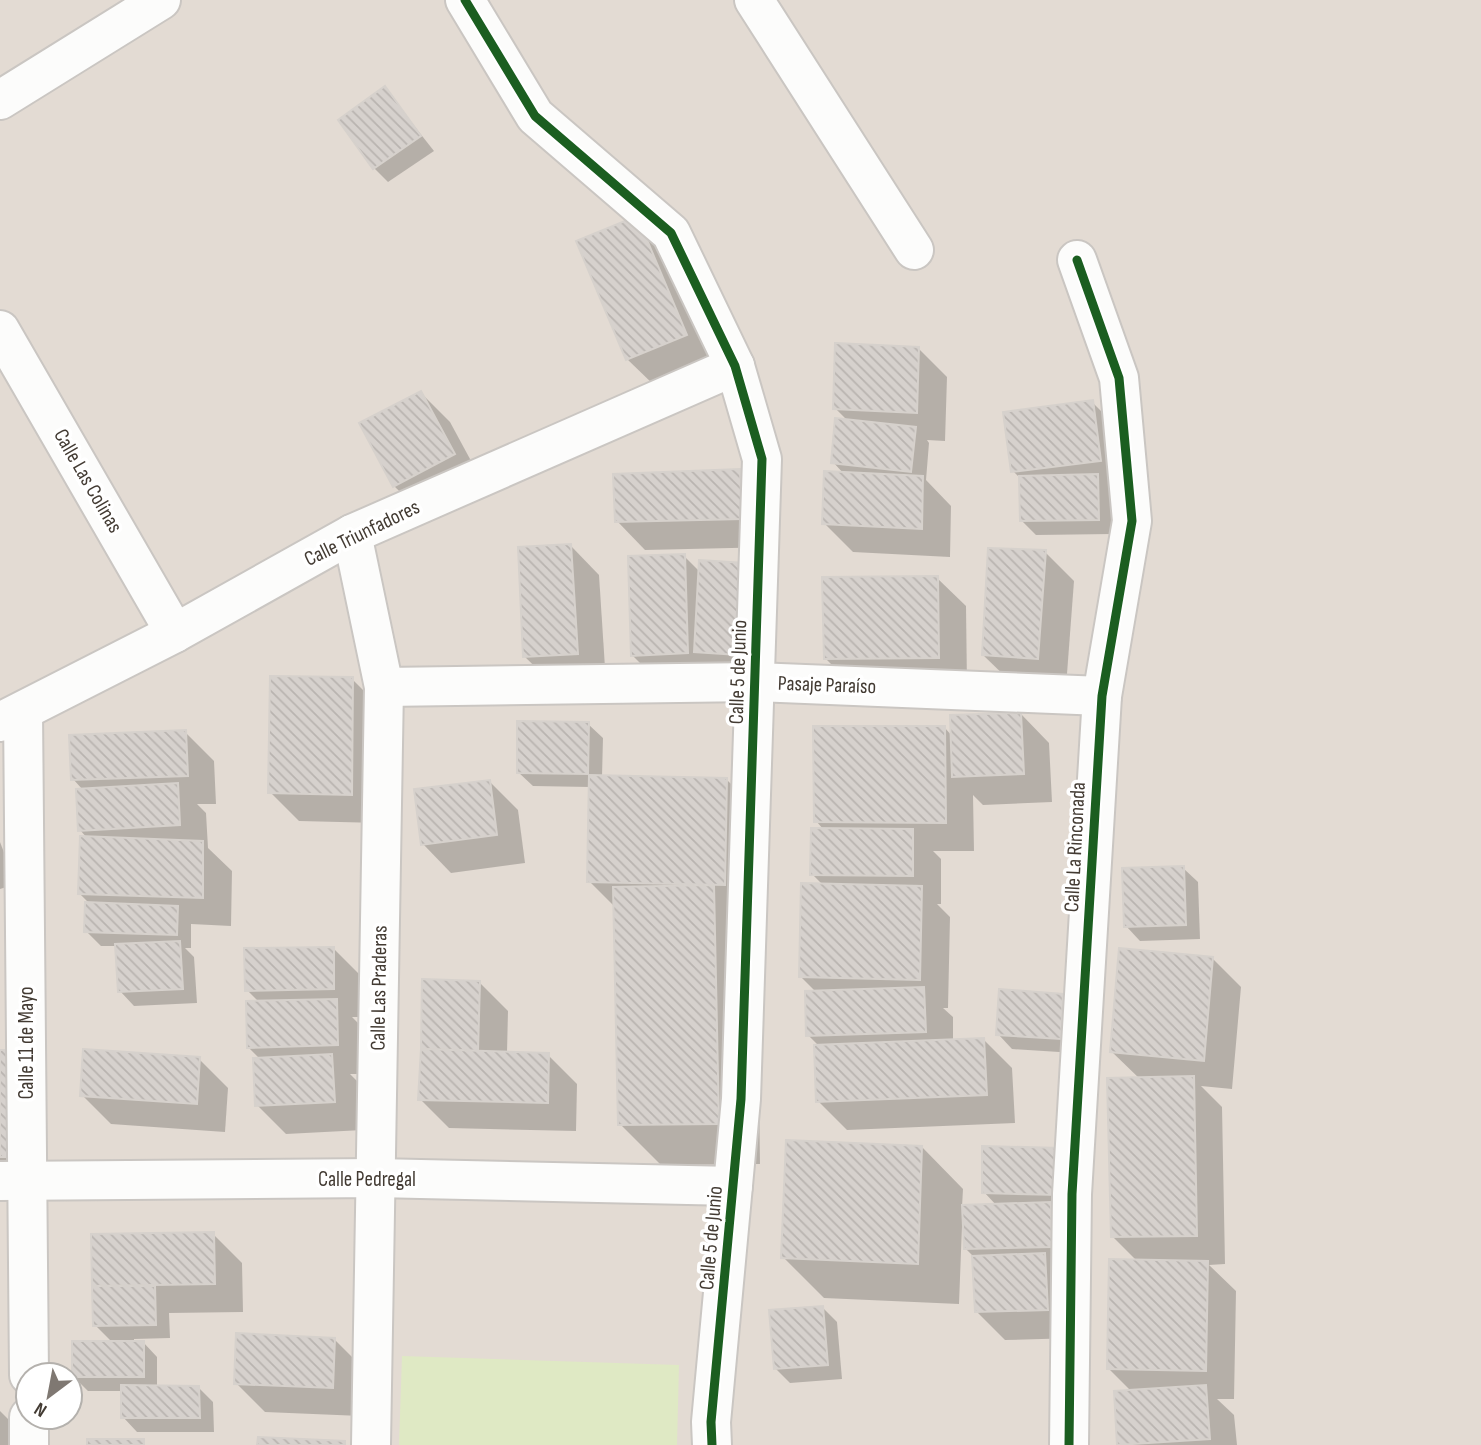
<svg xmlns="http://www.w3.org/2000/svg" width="1481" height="1445" viewBox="0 0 1481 1445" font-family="'Sofia Sans Condensed',sans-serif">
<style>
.residential{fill:#e3dbd3;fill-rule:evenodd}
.pitch{fill:#dfe9c4}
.shadow{fill:#0003}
.building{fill:url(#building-back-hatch);stroke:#d6d1cc;stroke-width:2}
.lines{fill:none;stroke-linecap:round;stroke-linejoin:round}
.minor-casing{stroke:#cac6c2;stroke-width:42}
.minor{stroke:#fcfcfb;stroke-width:38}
.cycleway-casing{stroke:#fff;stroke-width:13}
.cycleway{stroke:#1b5e20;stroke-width:9}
.labels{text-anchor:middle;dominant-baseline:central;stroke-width:7;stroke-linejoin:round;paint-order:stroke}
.street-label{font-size:21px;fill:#433b33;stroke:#fff}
</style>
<defs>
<pattern id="building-back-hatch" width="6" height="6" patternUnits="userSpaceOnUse" patternTransform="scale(1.75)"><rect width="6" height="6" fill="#d6d1cd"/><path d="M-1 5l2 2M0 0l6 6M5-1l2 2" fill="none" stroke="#b9b4b0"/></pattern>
</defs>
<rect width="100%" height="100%" fill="#eeeae6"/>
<path class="residential" d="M0 0H1481V1445H0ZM28 1375H70V1417H28Z"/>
<polygon class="pitch" points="402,1356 679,1365 677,1445 399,1445"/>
<g class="shadow">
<polygon points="385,89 434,151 388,182 374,168"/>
<polygon points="636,218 665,246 714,363 656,387 627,359"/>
<polygon points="919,349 947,377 945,441 927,440 929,443 926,480 951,506 950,557 853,552 824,523 844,474 833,462 848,421 835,408"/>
<polygon points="421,393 450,422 483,483 423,514 394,486"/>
<polygon points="1092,402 1121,431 1112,491 1112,534 1036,535 1022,521 1021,479 1013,471"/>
<polygon points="739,471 768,500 770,547 645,550 617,521"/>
<polygon points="571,546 599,575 606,683 554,685 525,657"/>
<polygon points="1045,552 1074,581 1066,687 1012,683 983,655"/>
<polygon points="684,556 700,572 766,683 661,684 632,655"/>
<polygon points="937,578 966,606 967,686 854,687 825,658"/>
<polygon points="352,679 381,708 380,823 299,821 270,792"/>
<polygon points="1021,714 1049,743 1052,802 983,805 973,795 974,851 933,851 941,859 941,904 937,904 950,917 948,1008 943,1008 953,1017 953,1041 983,1039 1012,1068 1015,1123 847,1130 818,1101 819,1046 808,1035 816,992 800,976 823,885 812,874 824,830 816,821 945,728 952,736"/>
<polygon points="588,724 603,738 602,777 726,779 755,808 760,1164 661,1165 620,1124 615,907 589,881 590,787 533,786 518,772"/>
<polygon points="185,732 214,761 216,804 197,804 206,813 208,848 232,871 231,926 191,924 191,948 185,948 194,957 197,1003 134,1006 120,991 117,946 101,946 86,931 90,904 79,893 88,839 80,830 83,790 73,779"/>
<polygon points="489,781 518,810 525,863 451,873 423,844"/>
<polygon points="0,842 16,884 0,889"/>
<polygon points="1183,868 1198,882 1200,939 1140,941 1126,926"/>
<polygon points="333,948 362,977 362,1017 352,1017 365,1030 366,1074 350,1074 360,1084 363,1130 286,1134 257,1105 261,1060 249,1048 260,1003 247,990"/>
<polygon points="1212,958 1241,987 1232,1089 1201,1086 1222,1107 1225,1264 1209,1265 1236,1291 1234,1399 1217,1399 1234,1415 1237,1445 1119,1445 1116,1393 1132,1392 1108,1368 1137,1261 1113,1237 1140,1079 1112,1052"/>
<polygon points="480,983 508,1011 507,1053 548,1055 577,1084 576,1131 449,1128 420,1099"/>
<polygon points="1063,995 1077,1010 1075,1053 1012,1049 998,1034"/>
<polygon points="0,1052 37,1081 0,1185"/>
<polygon points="199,1059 228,1088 225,1132 111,1124 82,1095"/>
<polygon points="922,1147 963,1189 962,1207 997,1206 984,1192 1059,1150 1076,1338 1005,1340 977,1312 974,1257 965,1248 964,1226 962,1226 959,1304 824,1298 783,1257"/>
<polygon points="213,1234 242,1263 243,1312 169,1313 170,1338 134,1339 134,1342 143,1342 157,1357 157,1387 198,1387 213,1402 214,1432 137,1432 123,1417 123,1391 88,1391 74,1377 112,1342 95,1325 92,1236"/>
<polygon points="823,1308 837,1322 842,1379 790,1383 775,1368"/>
<polygon points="334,1339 363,1368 361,1416 265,1412 236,1383"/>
<polygon points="0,1411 26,1437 26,1445 0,1445"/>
</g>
<g class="building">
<polygon points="385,86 421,136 373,169 338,120"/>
<polygon points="637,216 687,335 626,360 576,241"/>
<polygon points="835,343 919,347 917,413 833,409"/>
<polygon points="421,391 455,454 393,487 359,423"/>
<polygon points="1093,400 1101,461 1011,472 1003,412"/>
<polygon points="835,418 916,427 911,472 831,463"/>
<polygon points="740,469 742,519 615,522 613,474"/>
<polygon points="824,471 923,476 922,529 822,524"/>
<polygon points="1098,474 1099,520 1020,521 1019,476"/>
<polygon points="571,544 578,654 523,657 518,547"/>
<polygon points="988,548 1046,550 1038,659 982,655"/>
<polygon points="685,554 688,653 631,656 628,556"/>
<polygon points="699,560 745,563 738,655 694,652"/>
<polygon points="938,576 939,658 824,659 822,577"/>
<polygon points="270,676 353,677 352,795 268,793"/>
<polygon points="1021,713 1024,774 952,777 950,715"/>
<polygon points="517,721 589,722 588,774 517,773"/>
<polygon points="813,726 945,726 946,823 814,822"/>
<polygon points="186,730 188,776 71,780 69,735"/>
<polygon points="589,775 727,778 725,885 587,882"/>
<polygon points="490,780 497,835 421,845 414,789"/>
<polygon points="178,783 180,825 78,831 76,789"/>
<polygon points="811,828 913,829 913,876 810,875"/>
<polygon points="80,836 203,841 203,898 78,894"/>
<polygon points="1184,866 1186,925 1124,927 1122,868"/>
<polygon points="801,883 922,886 920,980 799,977"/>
<polygon points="714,885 719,1124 618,1125 613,887"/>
<polygon points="85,902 178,906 177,935 84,932"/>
<polygon points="180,941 183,989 118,992 115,944"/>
<polygon points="334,947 334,989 245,991 244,948"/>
<polygon points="1119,948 1213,957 1204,1061 1110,1052"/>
<polygon points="422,979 480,981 478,1051 421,1049"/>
<polygon points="924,987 926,1032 806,1036 805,991"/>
<polygon points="999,989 1063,994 1061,1039 996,1035"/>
<polygon points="337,999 338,1045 247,1048 246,1001"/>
<polygon points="984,1038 987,1095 816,1102 814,1045"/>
<polygon points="83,1049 200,1057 197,1104 80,1096"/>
<polygon points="421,1049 549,1053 548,1103 418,1100"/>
<rect x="0" y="1050" width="9" height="107"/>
<polygon points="332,1054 335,1102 255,1106 253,1058"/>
<polygon points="1194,1076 1197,1236 1111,1237 1107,1078"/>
<polygon points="786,1140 922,1146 918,1264 781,1258"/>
<polygon points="982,1146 1060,1148 1059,1195 982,1193"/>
<polygon points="1051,1202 1052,1247 964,1249 962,1205"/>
<polygon points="214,1232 215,1284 92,1286 91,1234"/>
<polygon points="1045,1253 1048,1310 975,1312 972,1256"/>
<polygon points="1109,1259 1208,1261 1206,1371 1107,1369"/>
<polygon points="92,1286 155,1286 156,1325 93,1326"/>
<polygon points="823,1306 828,1365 774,1369 769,1310"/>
<polygon points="236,1333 335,1338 333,1388 234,1384"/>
<rect x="72" y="1341" width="72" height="36"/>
<polygon points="121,1385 199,1386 200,1418 121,1418"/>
<polygon points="1206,1385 1210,1439 1117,1445 1114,1391"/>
<polygon points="258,1437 345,1441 345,1445 257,1445"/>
<rect x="87" y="1439" width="57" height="6"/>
</g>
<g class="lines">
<defs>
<g id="minor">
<polyline points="465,0 535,116 671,233 735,366 762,459 741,1099 711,1422 712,1445"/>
<polyline points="754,0 914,250"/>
<polyline points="0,100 161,0"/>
<polyline points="0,330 175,633"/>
<polyline points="352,534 384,687 371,1445"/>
<polyline points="384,687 755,682 1102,696"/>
<polyline points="23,711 29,1375"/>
<polyline points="0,722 175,633 352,534 735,366"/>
<polyline points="0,1181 376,1178 733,1186"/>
<polyline points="29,1417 29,1445"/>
<polyline points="1069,1445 1072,1194 1102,696 1132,521 1119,378 1077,260"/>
</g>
</defs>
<use href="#minor" class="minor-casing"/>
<use href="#minor" class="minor"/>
<defs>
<g id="cycleway">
<polyline points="465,0 535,116 671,233 735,366 762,459 741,1099 711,1422 712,1445"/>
<polyline points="1069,1445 1072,1194 1102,696 1132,521 1119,378 1077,260"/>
</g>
</defs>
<use href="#cycleway" class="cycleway-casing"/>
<use href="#cycleway" class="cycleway"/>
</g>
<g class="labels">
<g class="street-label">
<text transform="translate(88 481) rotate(60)">Calle Las Colinas</text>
<text transform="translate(362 533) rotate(-26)">Calle Triunfadores</text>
<text transform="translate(738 672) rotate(-88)">Calle 5 de Junio</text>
<text transform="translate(827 685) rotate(2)">Pasaje Paraíso</text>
<text transform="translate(1075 847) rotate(-87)">Calle La Rinconada</text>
<text transform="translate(379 988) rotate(-89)">Calle Las Praderas</text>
<text transform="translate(26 1043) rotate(-90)">Calle 11 de Mayo</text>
<text x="367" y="1179">Calle Pedregal</text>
<text transform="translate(711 1238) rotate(-85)">Calle 5 de Junio</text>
</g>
</g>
<g transform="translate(49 1396) rotate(212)"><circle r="33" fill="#ffffff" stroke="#b4b1ad" stroke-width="2"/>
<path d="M0-5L12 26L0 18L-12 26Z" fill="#7f7872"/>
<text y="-10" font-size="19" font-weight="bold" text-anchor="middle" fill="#433b33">N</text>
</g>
</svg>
